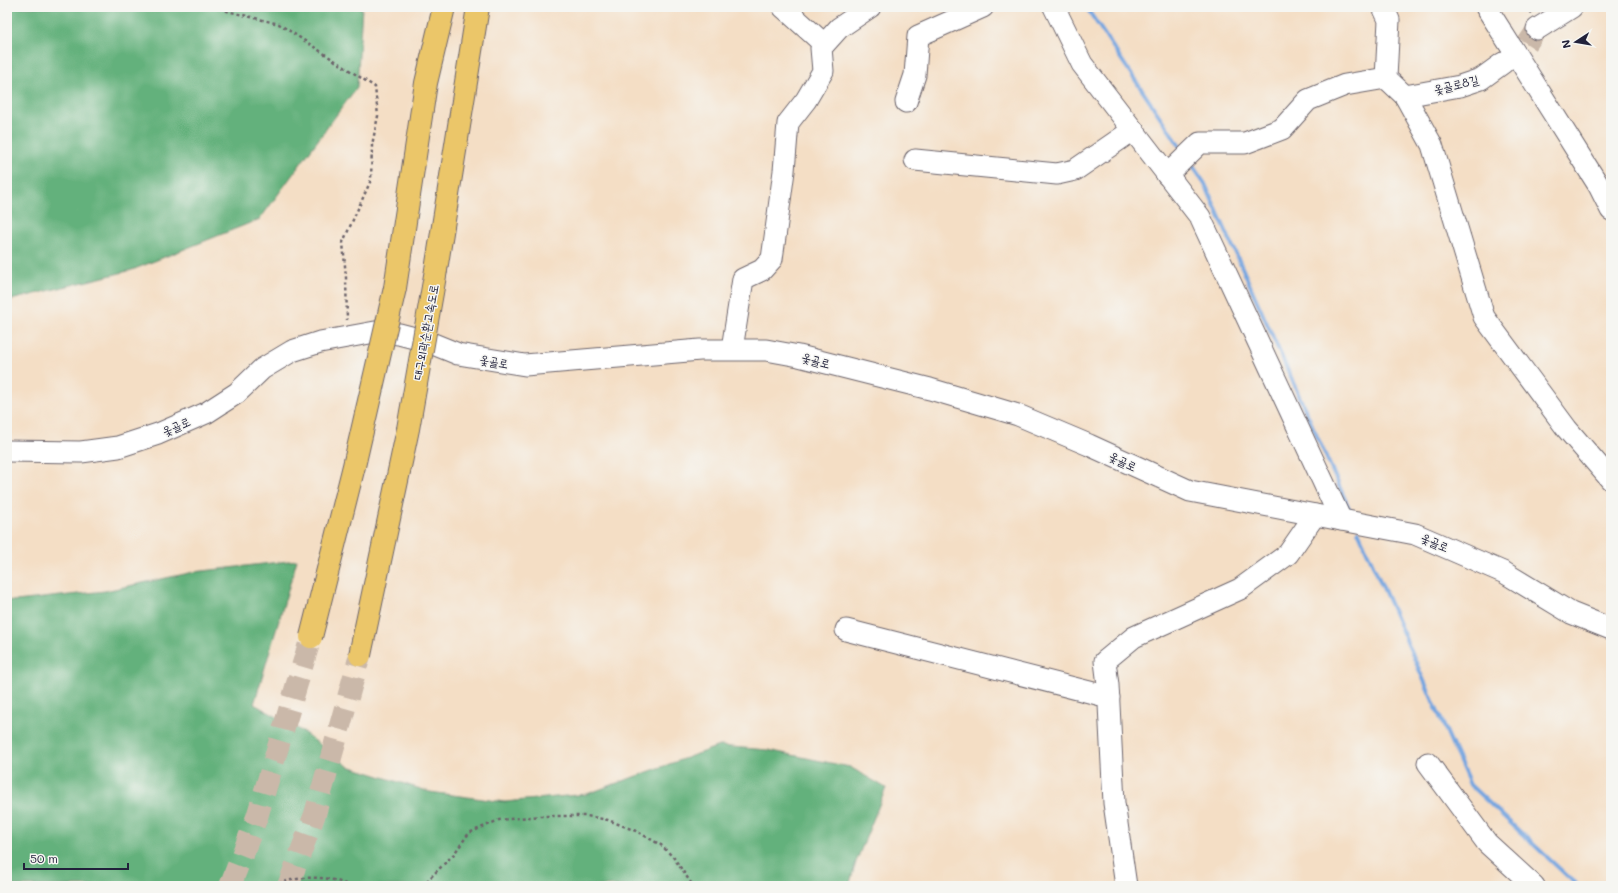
<svg xmlns="http://www.w3.org/2000/svg" width="1618" height="893" viewBox="0 0 1618 893" font-family="Mali,'Poor Story',sans-serif">
<style>
.forest{fill:#64b17b;stroke:#436a5b}
.lines{fill:none;stroke-linecap:round;stroke-linejoin:round}
.stream{stroke:#76a6e0;stroke-width:4}
.minor-tunnel{stroke:#cab8a9;stroke-width:21;stroke-dasharray:21 10;stroke-linecap:butt}
.highway-tunnel{stroke:#cab8a9;stroke-width:22;stroke-dasharray:22 11;stroke-linecap:butt}
.minor-casing{stroke:#6c646b;stroke-width:23}
.highway-casing{stroke:#6c646b;stroke-width:24}
.path{stroke:#6c646b;stroke-width:2.5;stroke-dasharray:3 3;stroke-linecap:butt}
.minor{stroke:#fff;stroke-width:21}
.highway{stroke:#ebc669;stroke-width:22}
.highway-bridge-casing{stroke:#6c646b;stroke-width:24;stroke-linecap:butt}
.highway-bridge{stroke:#ebc669;stroke-width:22}
.labels{text-anchor:middle;dominant-baseline:central;stroke-width:3;stroke-linejoin:round;paint-order:stroke}
.street-label{font-size:12px;fill:#22223b;stroke:#f6f6f2}
</style>
<rect width="100%" height="100%" fill="#f6f6f2"/>
<filter id="ink" filterUnits="userSpaceOnUse"><feTurbulence type="fractalNoise" baseFrequency=".025" numOctaves="2"/><feDisplacementMap in="SourceGraphic" scale="8" xChannelSelector="R" yChannelSelector="G"/><feConvolveMatrix kernelMatrix="1 2 1 2 8 2 1 2 1" color-interpolation-filters="sRGB"/></filter>
<filter id="wash" filterUnits="userSpaceOnUse"><feTurbulence type="fractalNoise" baseFrequency=".012" numOctaves="4" result="noise"/><feDisplacementMap in="SourceGraphic" scale="16" xChannelSelector="R" yChannelSelector="G"/><feGaussianBlur stdDeviation="0.9" result="paint"/><feColorMatrix in="noise" values="0 0 0 0 0 0 0 0 0 0 0 0 0 0 0 0 0 1.4 0 .05"/><feComposite in="paint" operator="in"/></filter>
<g filter="url(#wash)">
<rect width="100%" height="100%" fill="#f4dec5"/>
<g class="forest">
<polygon points="7,7 362,7 357,87 260,219 132,270 7,301"/>
<polygon points="297,560 254,704 302,731 348,766 430,792 505,802 587,794 719,746 768,750 850,767 886,788 856,862 849,886 7,886 7,600 16,601 105,591 194,572"/>
</g>
<g class="lines">
<g class="stream">
<polyline points="1086,7 1183,151"/>
<polyline points="1190,162 1205,184 1352,515"/>
<polyline points="1358,531 1470,785 1578,886"/>
</g>
</g>
</g>
<g filter="url(#ink)">
<g class="lines">
<polyline class="minor-tunnel" points="1503,63 1525,47 1537,29"/>
<g class="highway-tunnel">
<polyline points="230,886 257,817 311,637"/>
<polyline points="288,886 315,814 360,655"/>
</g>
<defs>
<g id="minor">
<polyline points="783,7 824,44"/>
<polyline points="1054,7 1082,64 1200,217 1341,520"/>
<polyline points="1383,7 1389,20 1386,78 1405,96 1432,145 1484,317 1567,429 1611,480"/>
<polyline points="1486,7 1599,186 1611,210"/>
<polyline points="1537,29 1572,7"/>
<polyline points="1405,96 1460,86 1481,79 1503,63"/>
<polyline points="906,102 915,75 918,36 983,7"/>
<polyline points="915,160 1057,174 1075,170 1133,130"/>
<polyline points="1167,175 1200,143 1245,143 1282,129 1308,100 1345,85 1386,78"/>
<polyline points="732,349 743,279 762,270 772,259 784,171 788,123 806,100 823,71 821,48 839,28 870,7"/>
<polyline points="7,451 81,452 118,447 158,434 206,413 237,393 262,369 292,351 320,342 375,332 399,334 426,341 458,354 525,365 700,350 766,350 799,356 930,389 1018,415 1089,445 1190,491 1415,534 1505,573 1571,613 1611,629"/>
<polyline points="846,630 1109,697"/>
<polyline points="1428,763 1487,843 1534,886"/>
<polyline points="1126,886 1114,803 1108,685 1105,661 1134,637 1240,589 1288,554 1315,515"/>
</g>
<g id="highway">
<polyline points="436,270 478,7"/>
<polyline points="395,288 426,83 444,7"/>
</g>
</defs>
<use href="#minor" class="minor-casing"/>
<use href="#highway" class="highway-casing"/>
<g class="path">
<polyline points="221,7 227,11 279,24 375,87 378,116 372,145 371,180 343,242 346,278 347,320"/>
<polyline points="1526,7 1532,13"/>
<path d="M273 886C294 876 328 874 349 886"/>
<polyline points="416,886 424,884 454,854 469,833 499,820 541,816 587,816 608,820 636,831 661,845 674,858 693,886"/>
</g>
<use href="#minor" class="minor"/>
<use href="#highway" class="highway"/>
<defs>
<g id="highway-bridge">
<polyline points="311,637 354,466 395,288"/>
<polyline points="360,655 408,429 436,270"/>
</g>
</defs>
<use href="#highway-bridge" class="highway-bridge-casing"/>
<use href="#highway-bridge" class="highway-bridge"/>
</g>
</g>
<g class="labels">
<g class="street-label">
<text transform="translate(1456 84) rotate(-14)">옻골로8길</text>
<text transform="translate(425 332) rotate(-80)">대구외곽순환고속도로</text>
<text transform="translate(816 360) rotate(14)">옻골로</text>
<text transform="translate(494 361) rotate(9)">옻골로</text>
<text transform="translate(176 426) rotate(-24)">옻골로</text>
<text transform="translate(1123 461) rotate(25)">옻골로</text>
<text transform="translate(1435 542) rotate(22)">옻골로</text>
</g>
</g>
<rect width="1618" height="893" fill="none" stroke="#f6f6f2" stroke-width="24"/>
<g transform="translate(1576 42) rotate(258)" stroke="#f6f6f2" stroke-width="3" paint-order="stroke">
<path d="M0-3L7 15L0 10L-7 15Z" fill="#22223b"/>
<text y="-6" font-size="11" font-weight="bold" text-anchor="middle" fill="#22223b">N</text>
</g>
<path d="M24 863v6h104v-6" fill="none" stroke="#22223b" stroke-width="2"/>
<text x="30" y="863" font-size="12" fill="#22223b" stroke="#f6f6f2" stroke-width="3" paint-order="stroke">50 m</text>
</svg>
